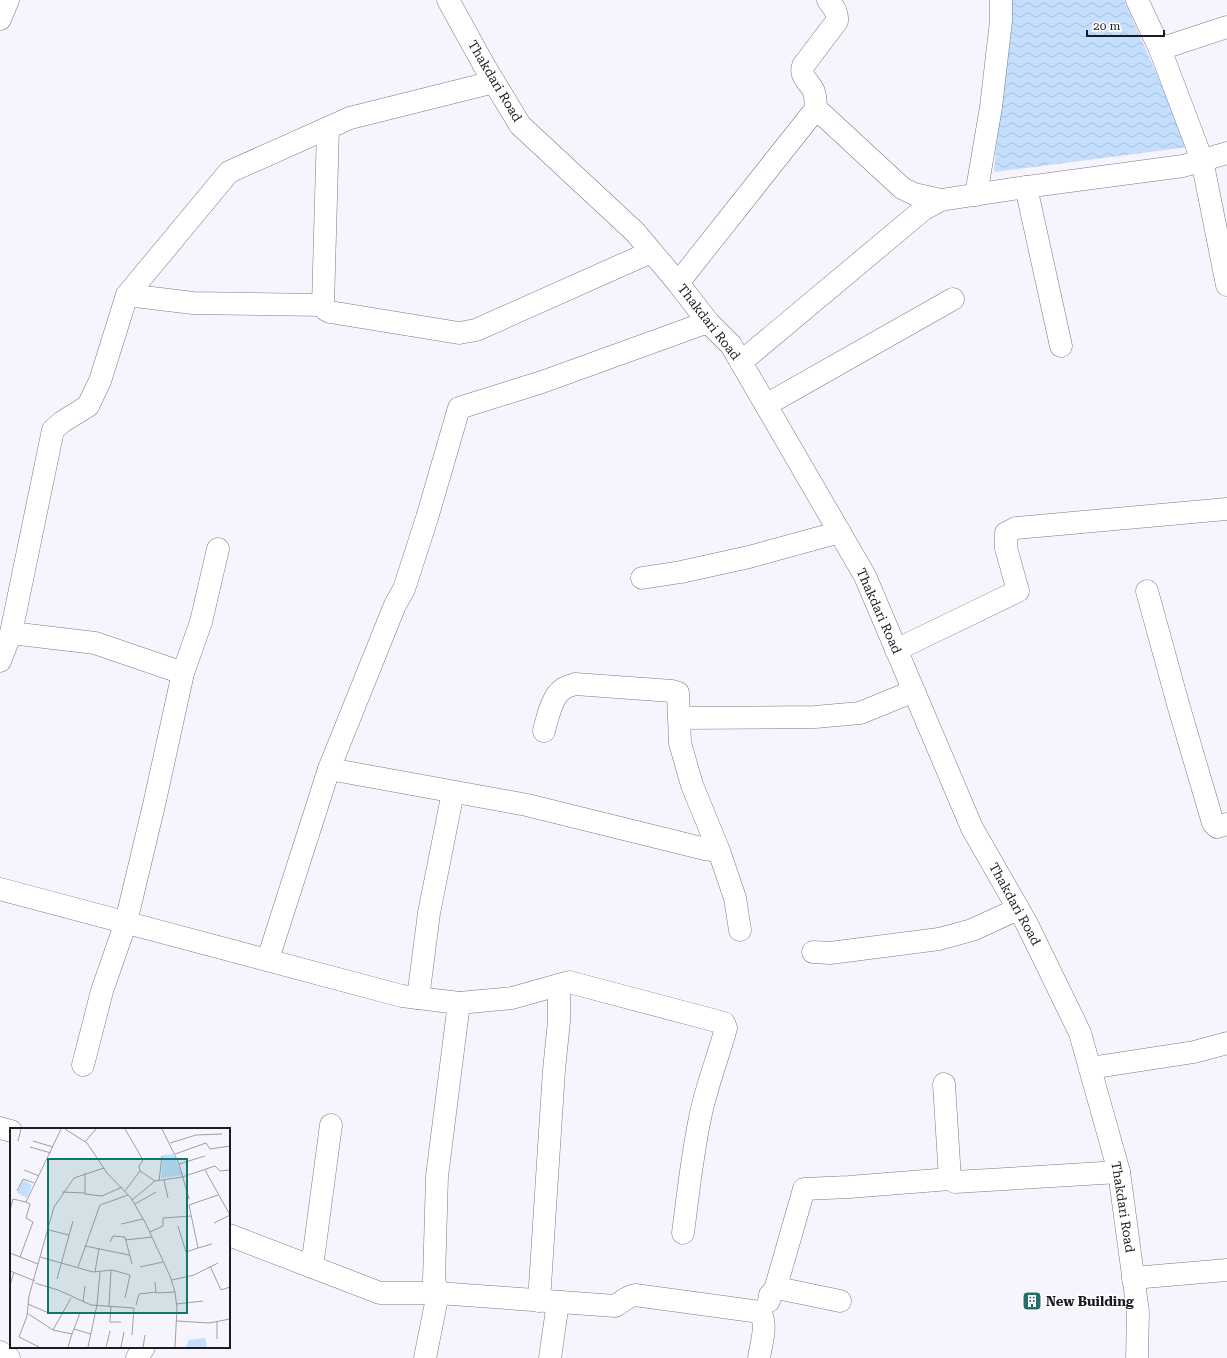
<svg xmlns="http://www.w3.org/2000/svg" width="1227" height="1358" viewBox="0 0 1227 1358" font-family="'Roboto Serif',serif">
<style>
.water{fill:url(#water-waves)}
.lines{fill:none;stroke-linecap:round;stroke-linejoin:round}
.minor-casing{stroke:#7c788c;stroke-width:23}
.minor{stroke:#fff;stroke-width:22}
.labels{text-anchor:middle;dominant-baseline:central;stroke-width:3;stroke-linejoin:round;paint-order:stroke}
.street-label{font-size:13px;fill:#1d1c24;stroke:#fff}
.poi-label{font-size:13px;font-weight:bold;fill:#1d1c24;stroke:#fff;text-anchor:start}
.inset-road{fill:none;stroke:#9f9ea6;stroke-width:1}
.view{fill:#0f766e;fill-opacity:0.15;stroke:#0f766e;stroke-width:2}
.inset-edge{fill:none;stroke:#1d1c24;stroke-width:2}
</style>
<defs>
<pattern id="water-waves" width="16" height="10" patternUnits="userSpaceOnUse"><rect width="16" height="10" fill="#c4dffe"/><path d="M0 5q4-4 8 0t8 0" fill="none" stroke="#a8bfda"/></pattern>
</defs>
<rect width="100%" height="100%" fill="#f6f4fd"/>
<polygon class="water" points="1009,0 1124,0 1189,147 994,172"/>
<g class="lines">
<defs>
<g id="minor">
<polyline points="448,0 485,67 520,125 635,232 678,283 708,322 731,345 865,576 972,828 1027,924 1080,1033 1119,1172 1138,1312 1137,1358"/>
<polyline points="1137,0 1160,49 1202,160 1227,285"/>
<polyline points="0,19 8,0"/>
<polyline points="1160,49 1227,27"/>
<path d="M816 112C816 106 816 98 814 92 811 83 799 77 803 66L837 21C838 12 833 7 828 0"/>
<polyline points="328,128 323,305 326,310 330,312 459,333 476,330 651,252"/>
<polyline points="1026,187 1061,346"/>
<polyline points="976,195 991,107 1001,21 1001,0"/>
<polyline points="678,283 811,115 816,112 821,113 902,188 914,194 941,200 1026,187 1183,166 1227,153"/>
<polyline points="127,295 193,303 323,305"/>
<polyline points="741,362 924,209 941,200"/>
<polyline points="766,405 953,299"/>
<polyline points="642,578 681,572 749,557 840,532"/>
<polyline points="1147,591 1178,704 1213,823 1217,827 1227,824"/>
<polyline points="11,633 95,643 183,673"/>
<polyline points="896,650 1018,591 1006,548 1006,533 1016,528 1227,509"/>
<polyline points="0,661 11,633 53,430 62,422 88,406 100,381 127,295 229,172 350,118 494,82"/>
<polyline points="680,718 815,717 860,713 914,691"/>
<path d="M544 731C547 719 552 696 563 689 566 686 571 686 575 684L672 691 678 693 680 743 692 785 719 851 735 898 740 930"/>
<polyline points="329,769 527,805 705,849 719,851"/>
<path d="M0 889 402 996 459 1003 512 998 569 982 724 1023 726 1028C718 1058 706 1087 700 1118 692 1156 688 1195 683 1233"/>
<polyline points="813,952 830,953 939,939 972,930 1018,909"/>
<polyline points="268,959 329,769 395,605 404,589 427,518 459,408 542,382 708,322"/>
<polyline points="418,998 429,913 453,792"/>
<polyline points="83,1065 102,991 126,922 154,805 183,673 201,622 218,549"/>
<polyline points="1090,1068 1194,1052 1227,1043"/>
<polyline points="944,1084 950,1179 955,1182 1119,1172"/>
<polyline points="0,1128 11,1131"/>
<path d="M229 1235 380 1293H438L615 1306C623 1302 625 1297 635 1295L760 1312C768 1325 761 1343 759 1358"/>
<polyline points="312,1267 331,1125"/>
<polyline points="1133,1278 1227,1270"/>
<polyline points="775,1290 804,1189 849,1187 950,1179"/>
<polyline points="539,1301 554,1070 559,1021 559,985"/>
<polyline points="769,1301 770,1295 775,1290 782,1289 840,1301"/>
<polyline points="0,1352 9,1358"/>
<polyline points="137,1358 144,1347"/>
<polyline points="425,1358 438,1293 434,1280 437,1176 459,1003"/>
<polyline points="550,1358 558,1302"/>
</g>
</defs>
<use href="#minor" class="minor-casing"/>
<use href="#minor" class="minor"/>
</g>
<defs>
<symbol id="building-square" viewBox="-11 -11 22 22"><rect x="-9" y="-9" width="18" height="18" rx="4" fill="#246e6b" stroke="#fff"/><path d="M-4-6H4V6H1V3H-1V6H-4ZM-2.5-4.3h1.7v1.8h-1.7ZM.8-4.3h1.7v1.8H.8ZM-2.5-1h1.7V.8h-1.7ZM.8-1h1.7V.8H.8Z" fill="#fff"/></symbol>
</defs>
<g fill-rule="evenodd">
<use href="#building-square" x="1021" y="1290" width="22" height="22"/>
</g>
<g class="labels">
<g class="street-label">
<text transform="translate(495 81) rotate(59)">Thakdari Road</text>
<text transform="translate(709 322) rotate(52)">Thakdari Road</text>
<text transform="translate(879 611) rotate(66)">Thakdari Road</text>
<text transform="translate(1015 904) rotate(61)">Thakdari Road</text>
<text transform="translate(1123 1207) rotate(81)">Thakdari Road</text>
</g>
<g class="poi-label">
<text x="1046" y="1301">New Building</text>
</g>
</g>
<g transform="translate(10 1128)">
<rect width="220" height="220" fill="#f6f4fd"/>
<path d="M163 26 173 47 151 50 153 27ZM13 52 22 57 17 70 7 65ZM195 210 197 219H176L179 212Z" fill="#c4dffe"/>
<path class="inset-road" d="M55 1 77 15 97 45 121 70 136 96 160 148 165 164 167 180 165 219M115 1 133 32 129 38 130 43M152 1 169 36 179 71M8 13 11 1M23 13 43 19M75 14 86 1M160 15 186 7 212 6M20 19 41 25M165 26 196 15 200 21 220 18M169 36 195 28M14 42 29 48M195 42 220 87M75 45V66L92 68 112 59M154 52 158 70M149 53 152 28M7 63 13 51 24 55M115 63 130 43 145 53M52 64 75 65M122 72 145 53 172 49 205 38 210 43 220 42M125 76 146 64M0 82 3 71 16 74 51 1M204 95 220 87M111 96 133 91M168 98 176 124 188 120M39 102 59 107M140 104 153 98V90L181 88M115 112 142 109M100 114 103 108 115 109 122 136M202 116 188 120 179 77 208 67M75 118 119 127M0 125 28 136M10 129 23 94 16 90 20 76 16 74M30 129 83 144 102 142 120 147 115 170M200 138 211 162 220 159M68 139 90 77 118 67M130 139 153 134M0 143 25 153M85 144 89 120M47 151 63 93M162 152 184 147 208 135M145 154 146 165 165 164M25 155 48 162 81 177 124 180 122 207M0 157 4 144M73 174 75 158M18 176 41 186M166 176 193 173M126 177 129 166 146 164M99 178 101 142M101 178 100 194H111M17 185 43 202 62 206 58 219M167 193 199 195 220 191M64 201 70 185M43 202 61 170M62 206 64 201 81 206M207 211V193M29 219 9 209 17 188 19 168 44 79 64 50 94 40M78 219 87 177 90 144M96 219 100 203M111 219 114 204M133 219 135 207"/>
<path class="view" d="M38 31H177V185H38Z"/>
<rect width="220" height="220" class="inset-edge"/>
</g>
<path d="M1087 30v6h77v-6" fill="none" stroke="#1d1c24" stroke-width="2"/>
<text x="1093" y="30" font-size="12" fill="#1d1c24" stroke="#ffffff" stroke-width="3" paint-order="stroke">20 m</text>
</svg>
